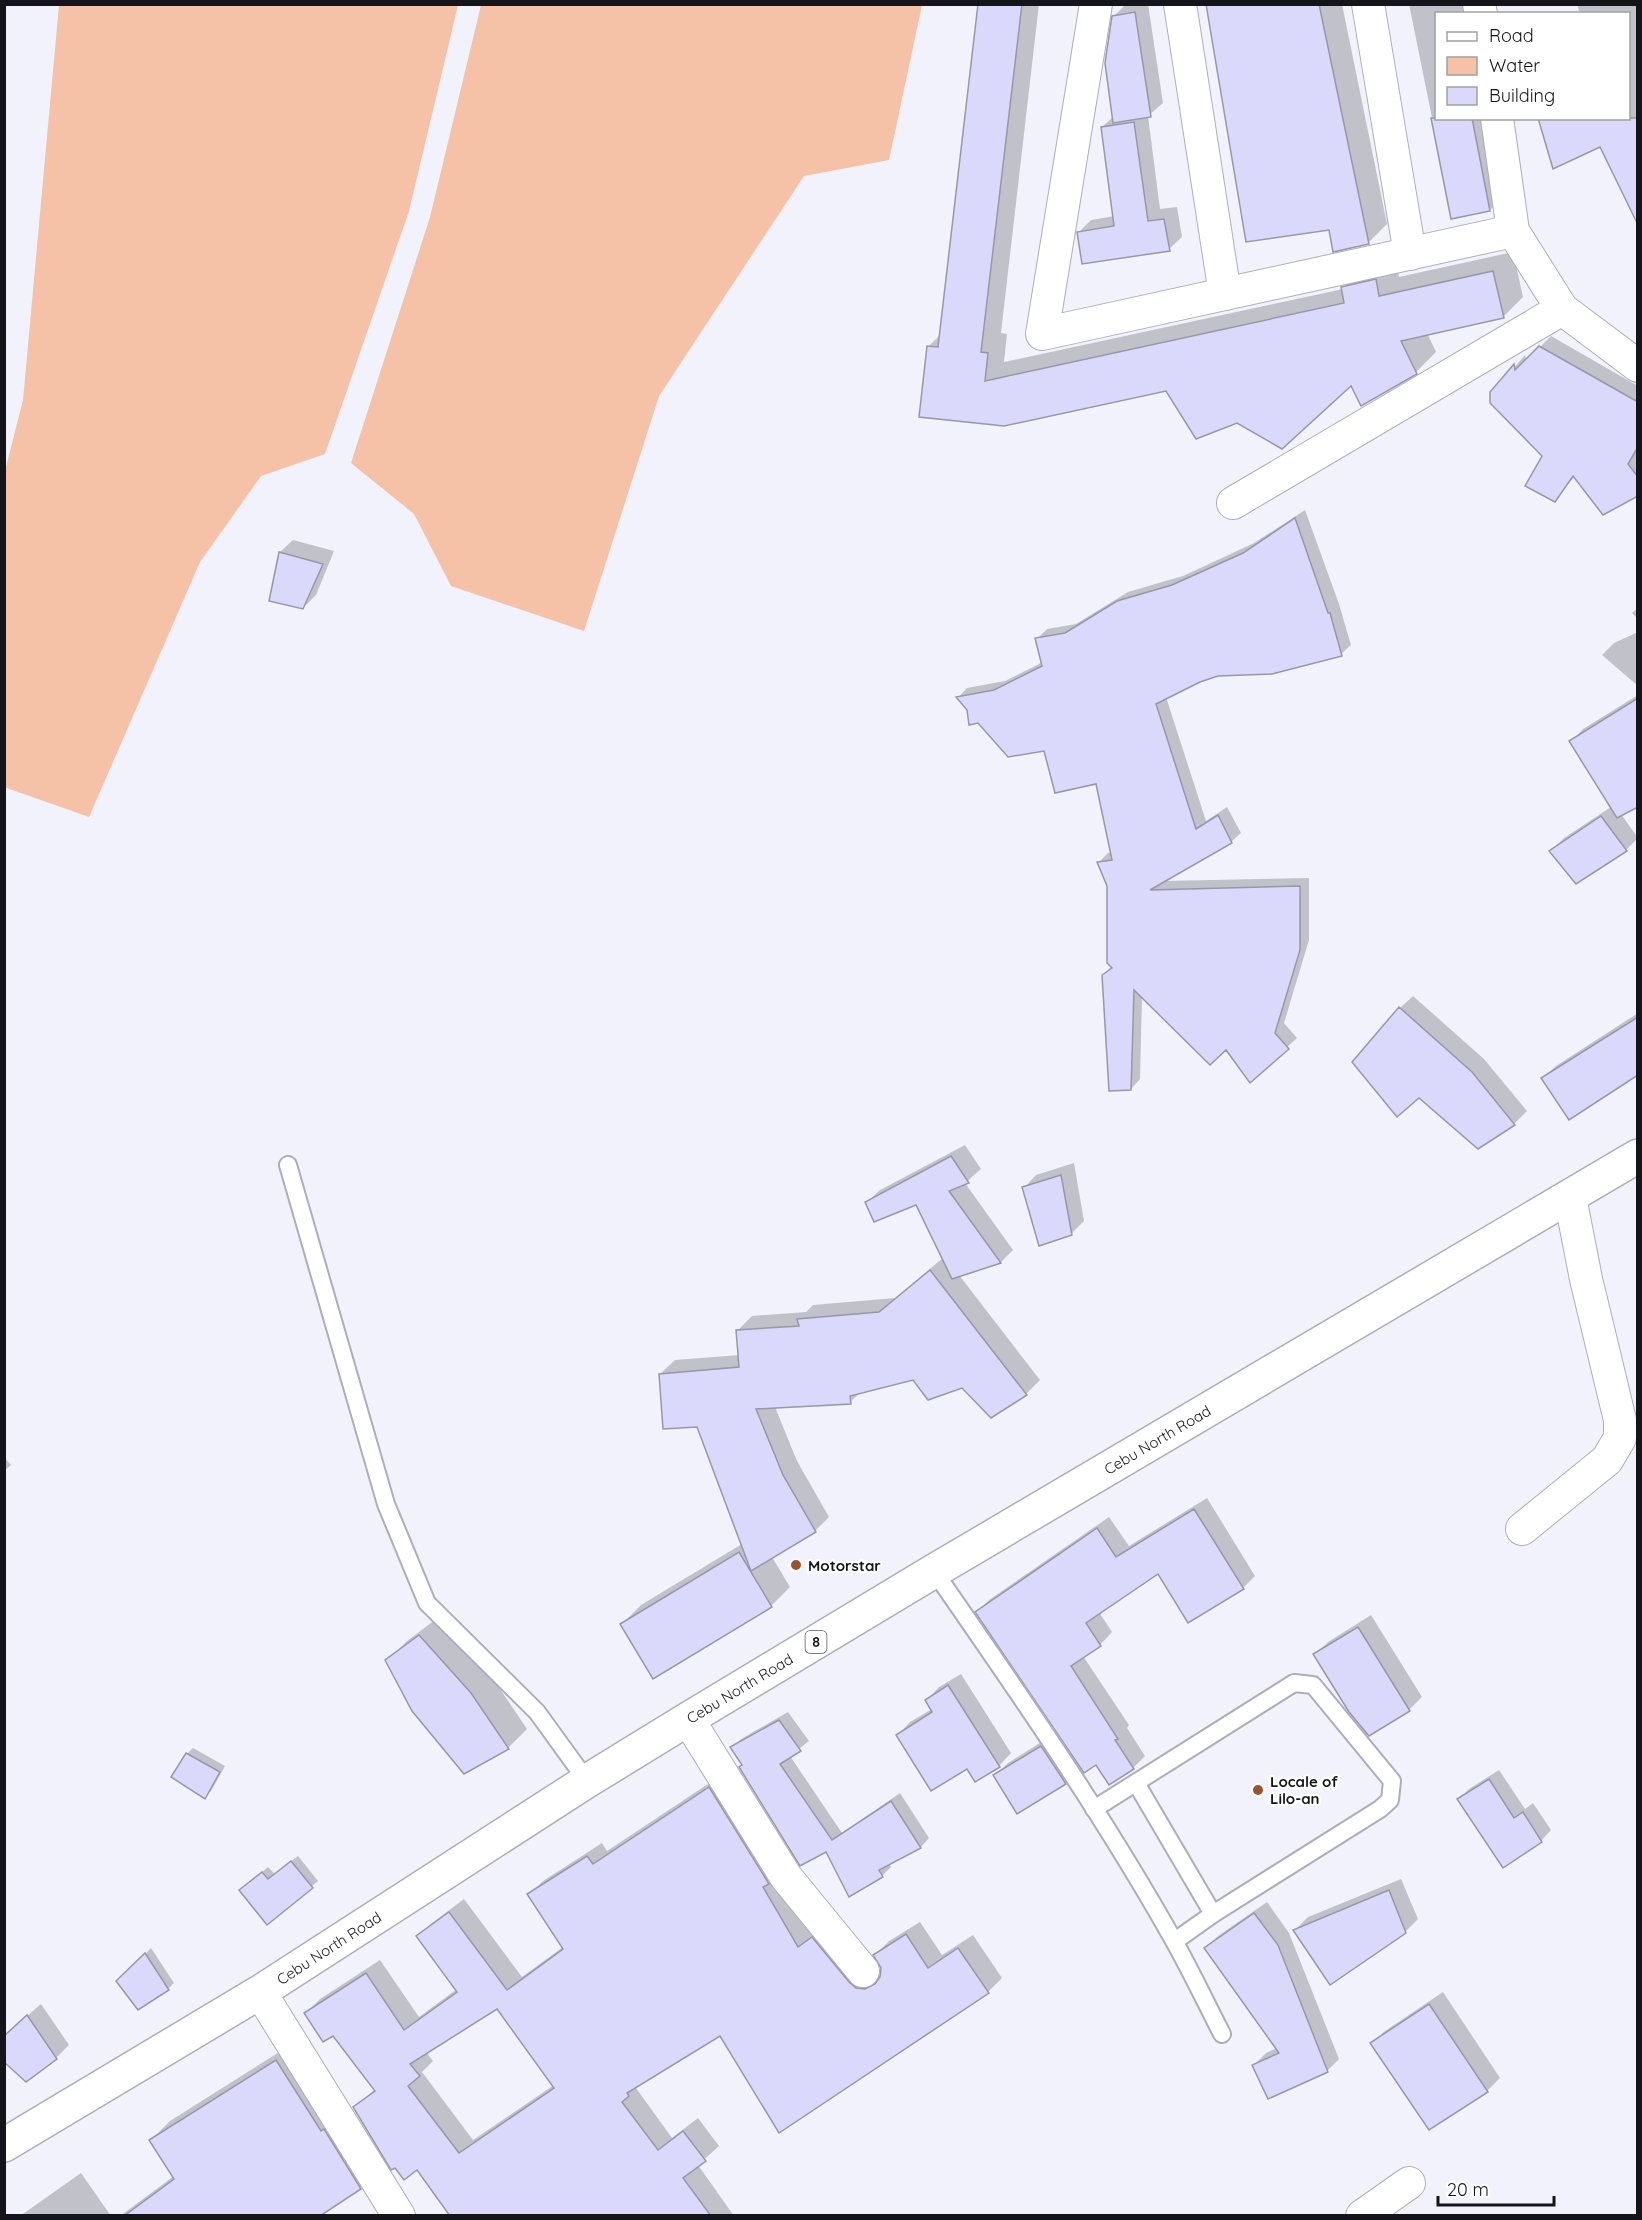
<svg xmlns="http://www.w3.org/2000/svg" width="1642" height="2220" viewBox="0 0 1642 2220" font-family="Quicksand,sans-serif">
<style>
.water{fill:#f5c2a7}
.shadow{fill:#0003;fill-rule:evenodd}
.building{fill:#dad9fb;stroke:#9897a8;stroke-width:1.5;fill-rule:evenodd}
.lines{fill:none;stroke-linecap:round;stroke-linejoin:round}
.lane-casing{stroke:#adadbd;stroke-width:20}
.street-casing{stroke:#adadbd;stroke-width:34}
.primary-casing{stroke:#adadbd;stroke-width:36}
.lane{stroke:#fff;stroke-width:16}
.street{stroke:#fff;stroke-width:32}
.primary{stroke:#fff;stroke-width:33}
.poi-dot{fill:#9a532b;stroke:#fff;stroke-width:2}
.labels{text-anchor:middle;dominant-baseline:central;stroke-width:4.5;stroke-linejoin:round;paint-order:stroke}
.shield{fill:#fff;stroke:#5a5a5f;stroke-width:1.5}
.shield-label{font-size:14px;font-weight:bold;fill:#14141a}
.street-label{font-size:15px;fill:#14141a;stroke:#fff}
.poi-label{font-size:15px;font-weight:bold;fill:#14141a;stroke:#fff;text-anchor:start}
</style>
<rect width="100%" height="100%" fill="#f2f2fc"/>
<g class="water">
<polygon points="59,5 458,5 409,211 325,454 261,476 200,562 89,817 4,787 5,471 23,400"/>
<polygon points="481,5 922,5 889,160 804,176 659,396 584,631 451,586 414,514 351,463 430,217"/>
</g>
<g class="shadow">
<polygon points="979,4 1039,4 1001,333 1007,334 1004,362 1343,289 1362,268 1396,260 1399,277 1513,252 1523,297 1503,317 1427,333 1436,352 1416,372 1351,383 1237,422 1167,390 1004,425 928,347 941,334"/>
<polygon points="1126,4 1148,4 1163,103 1148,116 1160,209 1177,207 1182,237 1169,249 1078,233 1091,220 1115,216 1102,127 1114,116 1114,16"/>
<polygon points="1208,4 1342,4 1387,224 1368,243 1330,228"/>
<polygon points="1409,4 1472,4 1473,14 1436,14 1436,118 1494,118 1509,191 1490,210 1452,217"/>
<polygon points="1577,4 1638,4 1638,218 1628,118 1628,14 1580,14"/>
<polygon points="1551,336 1638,386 1638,494 1575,476 1555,500 1544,456 1492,393 1525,355 1526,361"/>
<polygon points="1305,510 1339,604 1351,645 1341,654 1218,675 1199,680 1166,697 1206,821 1227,807 1241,833 1231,842 1163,881 1309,878 1309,940 1284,1023 1297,1038 1250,1081 1226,1047 1142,996 1140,1079 1131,1089 1103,975 1112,966 1108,886 1099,862 1108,853 1112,852 1098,782 1045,749 969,710 958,698 967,688 1005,681 1043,662 1037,639 1047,629 1076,624 1128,592 1183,576 1254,543"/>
<polygon points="293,540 334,551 316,595 303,608 271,600 280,552"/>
<polygon points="1638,607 1638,619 1632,613"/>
<polygon points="1638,632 1638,686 1602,655 1614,643"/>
<polygon points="1638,695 1638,806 1621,814 1638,838 1626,850 1551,851 1564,838 1611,807 1571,742 1583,729"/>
<polygon points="1413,996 1484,1059 1527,1111 1514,1124 1478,1147 1400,1008"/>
<polygon points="1638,1013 1638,1073 1543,1078 1556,1066"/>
<polygon points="965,1145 981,1169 965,1183 1013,1250 1001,1262 959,1275 1040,1380 1026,1394 914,1378 861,1392 850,1402 775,1407 797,1461 829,1517 815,1531 772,1557 790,1587 771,1606 653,1677 622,1624 641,1605 742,1544 698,1425 660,1374 675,1360 740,1355 738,1330 752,1316 806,1312 813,1305 895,1298 943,1258 916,1203 867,1202 880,1190"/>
<polygon points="1074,1163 1084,1221 1071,1234 1024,1188 1036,1175"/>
<polygon points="4,1457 11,1465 4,1471"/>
<polygon points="1207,1498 1255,1576 1243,1588 1159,1572 1099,1612 1112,1632 1100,1645 1083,1656 1129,1725 1127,1728 1145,1756 1133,1768 1097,1763 977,1612 989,1600 1109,1517 1129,1546"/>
<polygon points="1371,1615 1422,1697 1409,1710 1315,1655 1328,1642"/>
<polygon points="439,1617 490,1674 527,1729 508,1748 387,1661 407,1641"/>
<polygon points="961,1674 1011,1753 999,1766 967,1767 898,1735 910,1722 932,1709 927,1700 939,1687"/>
<polygon points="788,1712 809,1741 790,1756 842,1833 900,1793 929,1838 921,1847 889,1863 891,1867 882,1876 826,1850 743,1765 732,1748 741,1739"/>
<polygon points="1054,1734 1078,1770 1065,1783 995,1775 1008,1763"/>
<polygon points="193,1748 225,1766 211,1791 205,1797 187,1754"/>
<polygon points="1499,1770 1525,1809 1533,1803 1551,1830 1541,1841 1504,1866 1459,1799 1469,1789"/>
<path d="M723 1774 812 1934 827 1924 870 1974 882 1976V1967L875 1955 889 1941 920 1922 942 1955 973 1935 1002 1978 988 1992 721 2034 640 2083 636 2088 672 2138 698 2118 719 2146 698 2165 734 2216H451L417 2168 355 2108 375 2089 334 2034 306 2013 320 1999 380 1960 419 2017 457 1989 418 1936 432 1923 464 1899 522 1977 563 1947 529 1895 543 1881 602 1843 607 1851ZM497 2007 554 2085 473 2140 422 2072 433 2061 426 2052Z"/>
<polygon points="298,1856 318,1881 312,1886 247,1885 268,1867 275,1874"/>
<polygon points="1401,1879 1418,1919 1405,1932 1295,1930 1308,1917"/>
<polygon points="1267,1902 1289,1933 1339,2059 1327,2071 1254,2065 1266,2053 1277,2048 1206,1948 1218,1936"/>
<polygon points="151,1948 174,1983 168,1989 118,1982"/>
<polygon points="1443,1992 1500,2078 1487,2091 1372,2043 1385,2031"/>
<polygon points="41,2004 69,2045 56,2058 26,2080 4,2036"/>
<polygon points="295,2042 379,2169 360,2188 317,2216 120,2216 174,2176 151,2140 170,2121"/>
<polygon points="81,2173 111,2216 20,2216"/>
</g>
<g class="building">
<polygon points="978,4 1022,4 981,352 988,353 985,381 1344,303 1341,287 1376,279 1379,296 1493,271 1504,318 1401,341 1417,374 1361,406 1351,386 1282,449 1237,423 1196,439 1166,391 1004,426 919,417 927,346 938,347"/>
<polygon points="1206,4 1319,4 1369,244 1333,252 1329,230 1246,242"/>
<polygon points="1135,12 1151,117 1113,123 1105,63 1112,16"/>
<polygon points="1431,118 1472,118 1490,211 1451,219"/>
<polygon points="1538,118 1638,118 1638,225 1600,147 1553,169"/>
<polygon points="1134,122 1148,221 1164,219 1170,251 1082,264 1077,232 1114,226 1101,127"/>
<polygon points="1539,346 1638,402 1638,447 1628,464 1638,477 1638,496 1603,515 1573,476 1555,502 1525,486 1542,456 1490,403 1490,392 1514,364 1515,370"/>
<polygon points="1295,518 1328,613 1330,613 1342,656 1272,674 1218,676 1200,682 1156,704 1196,829 1218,815 1232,843 1150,890 1300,886 1300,950 1275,1033 1289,1049 1250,1083 1226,1050 1210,1065 1134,990 1131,1090 1109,1091 1102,975 1112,968 1107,963 1107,886 1097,862 1112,860 1096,784 1055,793 1044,751 1008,757 978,723 969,725 967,710 956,697 994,690 1042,666 1035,638 1065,633 1117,601 1172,585 1243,553"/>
<polygon points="279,552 323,564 303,609 269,601"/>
<polygon points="1638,698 1638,807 1617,818 1569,741"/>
<polygon points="1601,816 1627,851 1576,884 1549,851"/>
<polygon points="1399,1007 1472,1072 1515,1125 1478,1149 1419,1098 1397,1117 1352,1062"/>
<polygon points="1638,1017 1638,1075 1569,1120 1541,1078"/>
<polygon points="951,1156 969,1183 949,1191 1001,1263 952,1279 916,1205 874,1222 865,1202"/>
<polygon points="1061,1175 1072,1235 1039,1246 1022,1187"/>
<polygon points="930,1270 1027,1395 991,1418 962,1388 928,1400 913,1380 850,1396 851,1404 756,1409 783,1475 816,1532 751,1571 697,1427 663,1429 659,1374 739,1367 736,1330 799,1326 797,1319 879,1312"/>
<polygon points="1194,1509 1244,1589 1188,1623 1158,1574 1086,1623 1101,1646 1071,1666 1118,1739 1115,1740 1134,1769 1109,1785 1096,1765 1084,1773 975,1612 1097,1528 1116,1557"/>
<polygon points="739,1552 772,1607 653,1679 620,1624"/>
<polygon points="1358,1627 1410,1711 1369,1736 1349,1712 1313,1654"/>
<polygon points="419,1635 471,1693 509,1749 464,1774 412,1711 385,1660"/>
<polygon points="948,1685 1000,1767 975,1782 967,1769 931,1791 896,1735 932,1712 925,1700"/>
<polygon points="779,1720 801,1751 780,1764 832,1840 891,1801 921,1848 879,1870 883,1877 849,1897 826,1852 800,1866 739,1767 742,1765 730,1747"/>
<polygon points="1041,1746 1066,1784 1017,1814 993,1775"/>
<polygon points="186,1753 220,1772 205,1799 171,1777"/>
<polygon points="1489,1779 1514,1818 1523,1812 1542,1842 1503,1868 1457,1799"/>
<path d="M709 1787 769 1884 763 1887 798 1947 812 1937 849 1982 856 1988 865 1989 875 1984 880 1977 881 1968 873 1955 906 1934 928 1968 958 1948 989 1993 779 2133 720 2036 627 2093 629 2096 622 2102 658 2150 683 2131 706 2161 683 2178 711 2216H450L417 2170 404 2180 395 2168 391 2170 353 2107 375 2091 333 2036 323 2042 304 2013 366 1973 404 2030 457 1992 416 1936 449 1912 507 1990 563 1949 527 1894 587 1856 593 1864ZM497 2009 554 2088 459 2153 408 2086 420 2076 410 2064Z"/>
<polygon points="291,1861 313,1888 267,1925 239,1890 262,1872 268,1879"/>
<polygon points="1389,1890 1406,1933 1330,1985 1293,1930"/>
<polygon points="1254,1913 1278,1945 1328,2072 1268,2099 1252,2065 1279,2053 1204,1948"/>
<polygon points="145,1953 169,1990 138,2010 116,1981"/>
<polygon points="1429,2004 1488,2092 1429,2130 1370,2043"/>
<polygon points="27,2015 57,2059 26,2082 4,2062 4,2036"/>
<polygon points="276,2060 321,2131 324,2129 361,2189 320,2216 124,2216 174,2179 149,2140"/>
</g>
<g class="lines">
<defs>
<g id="lane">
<polyline points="288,1165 386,1504 427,1603 537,1712 587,1781"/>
<path d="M934 1571C1018 1692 1102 1813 1174 1941 1191 1971 1206 2003 1222 2034"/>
<polyline points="1136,1783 1213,1914"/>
<polyline points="1094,1809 1294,1683 1313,1685 1392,1781 1390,1800 1380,1809 1213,1914 1175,1941"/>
</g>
<g id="street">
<polyline points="1096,4 1042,334 1513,231"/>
<polyline points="1180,4 1225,294"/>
<polyline points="1368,4 1410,254"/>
<polyline points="1479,4 1481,14"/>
<polyline points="1497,118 1513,231 1562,309 1638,366"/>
<polyline points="1233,503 1562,309"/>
<polyline points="1522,1529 1607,1460 1620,1438 1620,1420 1586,1279 1570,1197"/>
<polyline points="688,1719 786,1877 863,1971"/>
<polyline points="260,1992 399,2216"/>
<polyline points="1362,2216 1409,2183"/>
</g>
<g id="primary">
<path id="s1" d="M4 2145 260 1992 587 1781 688 1719 934 1571 1638 1156"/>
</g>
</defs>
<use href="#lane" class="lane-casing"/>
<use href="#street" class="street-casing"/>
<use href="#primary" class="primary-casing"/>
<use href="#lane" class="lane"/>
<use href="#street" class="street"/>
<use href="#primary" class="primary"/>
</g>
<g class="poi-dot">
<circle cx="796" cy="1565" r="6"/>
<circle cx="1258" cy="1790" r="6"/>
</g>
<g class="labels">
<rect class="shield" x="805.5" y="1631" width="21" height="22" rx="4.5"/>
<g class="shield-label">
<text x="816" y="1642">8</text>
</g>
<g class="street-label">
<text stroke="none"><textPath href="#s1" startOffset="1352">Cebu North Road</textPath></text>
<text stroke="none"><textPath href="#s1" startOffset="866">Cebu North Road</textPath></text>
<text stroke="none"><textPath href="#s1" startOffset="380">Cebu North Road</textPath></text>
</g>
<g class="poi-label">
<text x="808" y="1565">Motorstar</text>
<text x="1270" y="1781">Locale of<tspan x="1270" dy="17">Lilo-an</tspan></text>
</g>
</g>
<rect width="1642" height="2220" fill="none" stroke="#14141a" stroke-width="12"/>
<rect x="1435" y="12" width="195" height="108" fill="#ffffff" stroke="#a1a1a3" stroke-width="1.5"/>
<rect x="1447" y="32" width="30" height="9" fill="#ffffff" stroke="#a1a1a3" stroke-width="1.5"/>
<text x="1489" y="42" font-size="18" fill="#14141a">Road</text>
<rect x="1447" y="57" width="30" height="18" fill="#f5c2a7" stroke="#a1a1a3" stroke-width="1.5"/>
<text x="1489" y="72" font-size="18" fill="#14141a">Water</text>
<rect x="1447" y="87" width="30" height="18" fill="#dad9fb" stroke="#a1a1a3" stroke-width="1.5"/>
<text x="1489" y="102" font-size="18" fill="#14141a">Building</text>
<path d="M1438 2196v9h116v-9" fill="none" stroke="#14141a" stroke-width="3"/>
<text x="1447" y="2196" font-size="18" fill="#14141a" stroke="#ffffff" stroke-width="4.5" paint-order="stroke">20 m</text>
</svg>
